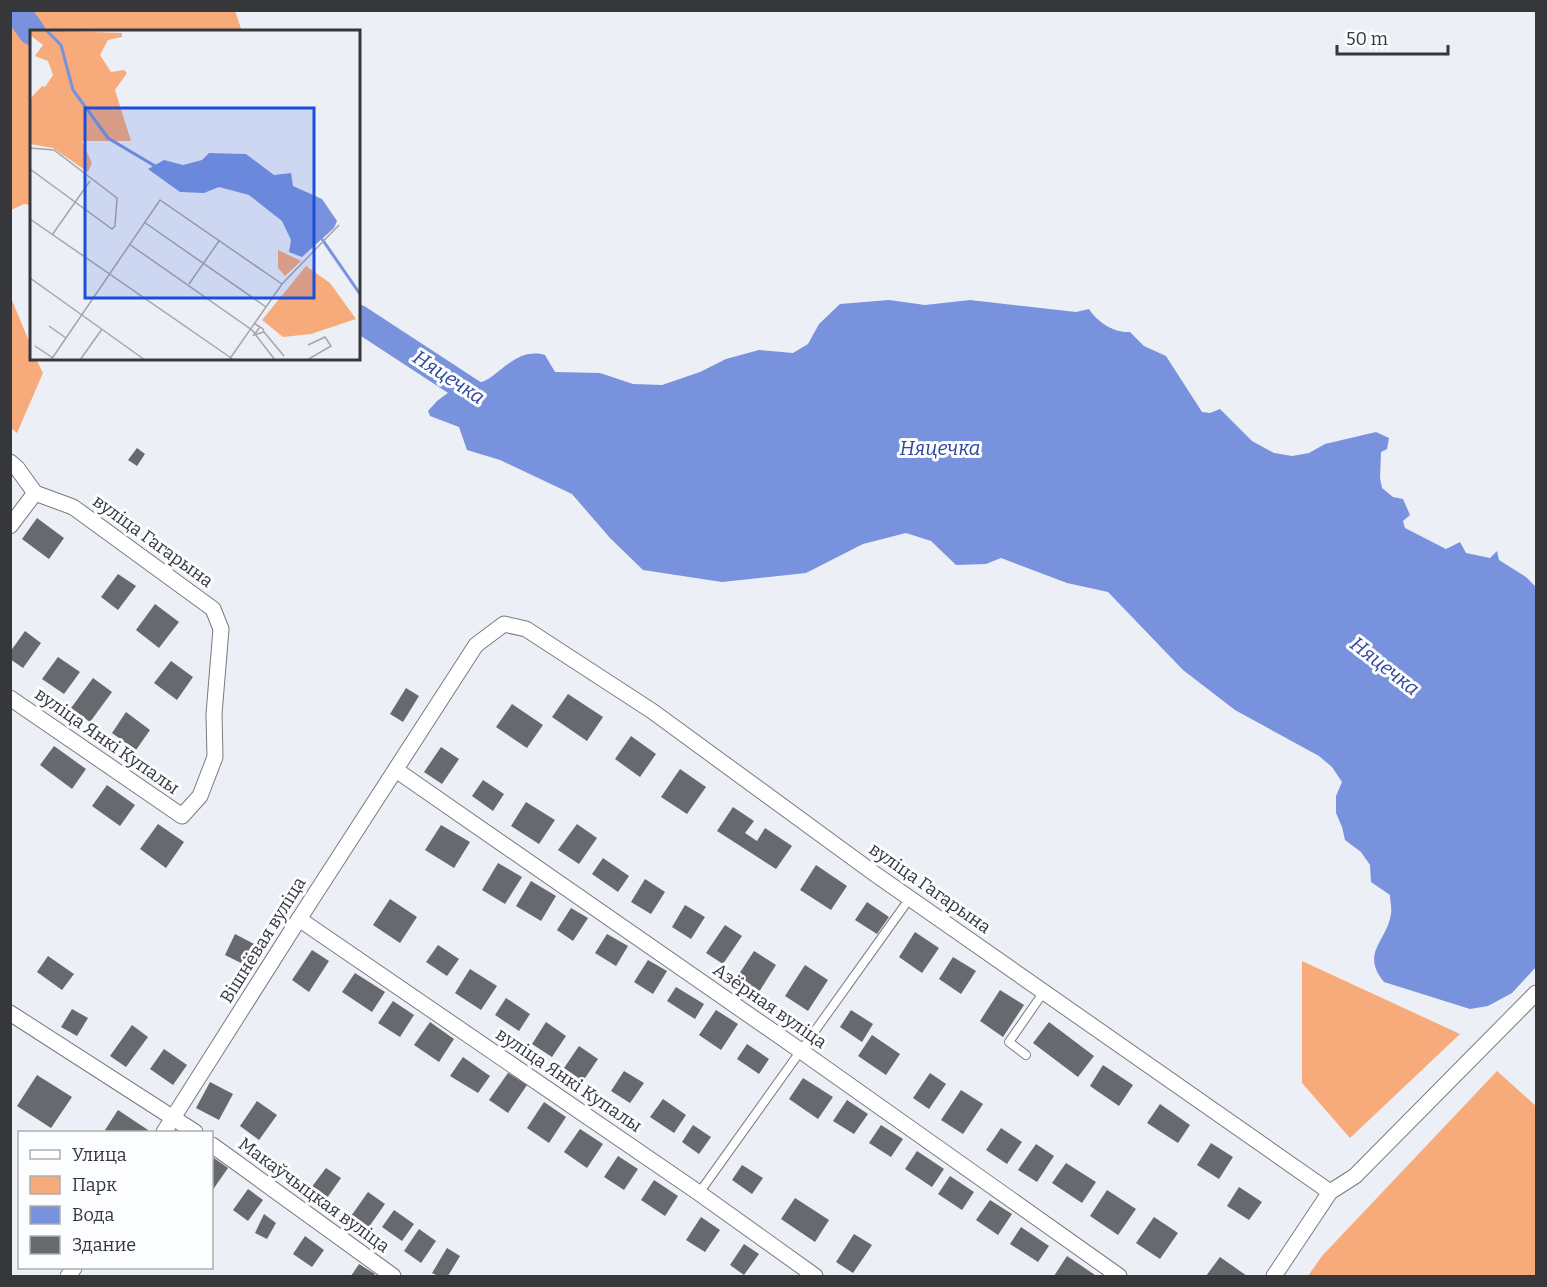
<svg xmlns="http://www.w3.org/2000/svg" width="1547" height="1287" viewBox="0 0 1547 1287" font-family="Bitter,serif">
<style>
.green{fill:#f8ab7a}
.water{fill:#7892dd}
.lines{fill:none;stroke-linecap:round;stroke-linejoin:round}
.river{stroke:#7892dd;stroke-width:27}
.building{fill:#67696f}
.lane-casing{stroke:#797b81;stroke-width:10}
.street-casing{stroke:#797b81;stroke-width:17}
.lane{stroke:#fff;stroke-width:8}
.street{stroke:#fff;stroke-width:15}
.labels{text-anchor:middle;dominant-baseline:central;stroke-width:6;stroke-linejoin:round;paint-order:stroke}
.street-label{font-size:18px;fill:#36373a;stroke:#fcfdfe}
.water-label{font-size:20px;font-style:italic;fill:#2f469d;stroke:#fcfdfe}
.inset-river{fill:none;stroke:#7892dd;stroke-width:3}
.inset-road{fill:none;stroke:#a4a5ab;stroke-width:1.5}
.view{fill:#1d4ed8;fill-opacity:0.15;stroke:#1d4ed8;stroke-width:3}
.inset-edge{fill:none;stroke:#36373a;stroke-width:3}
</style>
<rect width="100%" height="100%" fill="#edeff6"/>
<g class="green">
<polygon points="11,10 235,11 242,31 32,32 31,205 24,204 11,210"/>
<polygon points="11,298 31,346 32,358 36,359 43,373 17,433 10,427"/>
<polygon points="1302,961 1460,1034 1350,1138 1302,1083"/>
<polygon points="1497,1071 1536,1106 1536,1276 1308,1276 1322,1256"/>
</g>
<path class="water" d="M889 300 925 305 970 300 1076 312 1089 309C1097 322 1114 333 1130 332L1144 346 1166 356 1202 412 1210 413 1220 409 1252 441 1274 453 1292 456 1309 453 1325 444 1376 432 1389 438 1387 449 1381 452 1380 478 1382 488 1393 497 1403 499 1410 515 1403 521 1405 528 1446 549 1460 542 1466 553 1490 558 1497 551 1499 560 1526 577 1536 587V967L1512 993 1488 1006 1470 1009 1384 982C1360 953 1387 941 1391 914 1392 908 1390 901 1390 895L1371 882 1370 865 1361 852 1345 840 1342 827 1336 813V796L1342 782 1332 767 1319 756 1235 710 1183 670 1108 592 1067 583 1001 558 986 564 956 565 931 541 906 533 863 544 806 573 722 582 643 570 610 538 572 494 500 460 467 450 459 427 430 416 428 411 437 401 456 387 459 373C462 376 467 381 471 382 493 390 510 345 545 355L555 372 600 373 633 384 662 385 700 372 726 359 759 350 793 353 808 344 819 324 840 304Z"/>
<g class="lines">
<g class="river">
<polyline points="16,10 32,32"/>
<polyline points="358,318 488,403"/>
</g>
</g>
<g class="building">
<polygon points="137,448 145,454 137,466 128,460"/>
<polygon points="37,518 64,538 49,559 22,539"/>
<polygon points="118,574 136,586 118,610 101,597"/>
<polygon points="155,604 179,622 159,648 136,630"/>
<polygon points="25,631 41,643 23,668 10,659 10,652"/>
<polygon points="58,657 80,672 64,694 42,679"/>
<polygon points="171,661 193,677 177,700 154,683"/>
<polygon points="93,678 112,692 90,722 71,708"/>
<polygon points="406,688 419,696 403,722 390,714"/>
<polygon points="568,694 603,717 587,741 552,717"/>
<polygon points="512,704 543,725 527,748 496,727"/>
<polygon points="126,712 150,730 136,750 112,733"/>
<polygon points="631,736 656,754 640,777 615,759"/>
<polygon points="54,746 86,769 72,789 40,765"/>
<polygon points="441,747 459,759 442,784 424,772"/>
<polygon points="680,769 706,787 687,814 661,797"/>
<polygon points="483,780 504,794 493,811 472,796"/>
<polygon points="107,785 135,805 120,826 92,806"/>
<polygon points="526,802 555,820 539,844 511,826"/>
<polygon points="733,807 754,821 745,833 757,841 765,828 792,846 776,869 717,831"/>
<polygon points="158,824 184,842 166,868 140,849"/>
<polygon points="577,824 597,838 579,864 558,850"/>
<polygon points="441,825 470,842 454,868 425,850"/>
<polygon points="603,858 629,876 618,892 592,874"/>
<polygon points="498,863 522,877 505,904 482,890"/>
<polygon points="816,865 847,886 831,910 800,890"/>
<polygon points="645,879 665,892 651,914 631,902"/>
<polygon points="531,881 556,896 541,921 516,906"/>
<polygon points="390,899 417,917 400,943 373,925"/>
<polygon points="867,902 889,917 877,934 855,920"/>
<polygon points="685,905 705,917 691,939 672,927"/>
<polygon points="571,908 588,918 573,941 557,930"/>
<polygon points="725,925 742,936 723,964 706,953"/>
<polygon points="915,932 939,948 922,973 899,957"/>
<polygon points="235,934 256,945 245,965 225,955"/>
<polygon points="607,934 628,946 616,966 595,953"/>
<polygon points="438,945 459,959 447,976 426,962"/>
<polygon points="312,950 329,961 309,992 292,980"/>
<polygon points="754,951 776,965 759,992 737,977"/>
<polygon points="48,956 74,974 62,990 37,972"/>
<polygon points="953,957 976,971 961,994 939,979"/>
<polygon points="648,960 667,971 653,994 634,982"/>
<polygon points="805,965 828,980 808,1011 785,996"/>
<polygon points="470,969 497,986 481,1010 455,993"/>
<polygon points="355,973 385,992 372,1012 342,992"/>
<polygon points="676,987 704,1004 695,1019 667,1001"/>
<polygon points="1000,990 1024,1005 1003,1037 980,1021"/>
<polygon points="506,998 530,1014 519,1031 495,1015"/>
<polygon points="393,1001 414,1015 400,1037 378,1023"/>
<polygon points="72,1009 88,1018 77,1036 61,1027"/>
<polygon points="716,1010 738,1024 721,1050 699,1035"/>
<polygon points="851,1010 873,1024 862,1042 840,1027"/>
<polygon points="430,1022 454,1039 439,1062 414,1045"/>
<polygon points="546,1022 566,1036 552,1057 532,1044"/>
<polygon points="1049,1022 1094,1056 1078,1077 1033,1043"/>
<polygon points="132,1025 148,1037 126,1067 110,1056"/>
<polygon points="872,1035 900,1054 886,1075 858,1056"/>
<polygon points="747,1044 769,1059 759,1074 737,1059"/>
<polygon points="579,1046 598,1059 583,1081 564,1068"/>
<polygon points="164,1049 187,1065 173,1085 150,1069"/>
<polygon points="463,1057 490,1076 478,1093 450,1076"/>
<polygon points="1103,1065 1133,1085 1119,1106 1090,1086"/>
<polygon points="624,1071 644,1083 630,1103 611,1091"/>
<polygon points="508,1073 527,1085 508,1113 489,1100"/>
<polygon points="930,1073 946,1084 929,1109 913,1098"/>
<polygon points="37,1075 72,1097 51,1128 17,1106"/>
<polygon points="803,1078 833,1097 818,1119 789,1099"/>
<polygon points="210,1082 233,1094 219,1120 196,1108"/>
<polygon points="961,1090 983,1104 963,1134 941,1120"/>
<polygon points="663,1099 686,1115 674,1133 650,1117"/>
<polygon points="847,1100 868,1114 854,1134 833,1121"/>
<polygon points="257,1101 277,1115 259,1140 240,1126"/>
<polygon points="544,1102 566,1117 549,1143 527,1128"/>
<polygon points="1160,1104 1190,1125 1178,1143 1147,1123"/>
<polygon points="118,1110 148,1130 147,1132 109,1132 105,1130"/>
<polygon points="693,1125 711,1137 699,1154 682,1142"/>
<polygon points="881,1125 903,1139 891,1157 869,1143"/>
<polygon points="1001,1128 1022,1142 1007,1164 986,1150"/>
<polygon points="580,1129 603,1144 587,1168 564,1152"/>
<polygon points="1211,1143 1233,1157 1219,1179 1197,1165"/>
<polygon points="1036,1144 1054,1156 1037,1182 1018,1170"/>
<polygon points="917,1151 944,1169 932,1187 905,1169"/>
<polygon points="618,1156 638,1169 624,1190 604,1177"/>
<polygon points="214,1158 228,1168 212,1191 212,1161"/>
<polygon points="1066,1163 1096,1182 1082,1203 1052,1183"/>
<polygon points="742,1165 763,1178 752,1194 732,1180"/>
<polygon points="326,1168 341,1178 327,1198 311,1188"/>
<polygon points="950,1176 974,1192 962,1210 938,1194"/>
<polygon points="654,1180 678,1196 665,1216 641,1200"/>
<polygon points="1239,1187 1262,1202 1249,1220 1227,1206"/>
<polygon points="248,1189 263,1200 248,1221 233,1210"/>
<polygon points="1107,1190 1136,1209 1118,1235 1090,1216"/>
<polygon points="368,1192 385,1204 366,1231 349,1219"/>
<polygon points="795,1198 829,1220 815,1242 781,1219"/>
<polygon points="990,1200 1012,1214 998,1235 976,1220"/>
<polygon points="394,1210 414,1224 402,1241 382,1227"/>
<polygon points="264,1214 276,1223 267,1239 255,1233"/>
<polygon points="701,1217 720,1230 705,1252 686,1240"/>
<polygon points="1154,1217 1178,1233 1160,1259 1136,1243"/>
<polygon points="1021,1227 1049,1246 1038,1262 1010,1244"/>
<polygon points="419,1229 436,1241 421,1263 404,1251"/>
<polygon points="854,1234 872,1245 853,1273 836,1262"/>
<polygon points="305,1236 324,1250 312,1267 293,1254"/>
<polygon points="744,1244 759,1254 744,1275 730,1265"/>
<polygon points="447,1248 460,1256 448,1276 438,1276 432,1273"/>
<polygon points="1067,1256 1095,1275 1094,1276 1054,1276"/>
<polygon points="1220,1257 1247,1276 1206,1276"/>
<polygon points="359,1264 375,1274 373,1276 351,1276"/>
</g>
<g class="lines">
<defs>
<g id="lane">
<polyline points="1026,1055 1009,1042 1043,993"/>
<polyline points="699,1193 910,898"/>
</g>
<g id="street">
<polyline points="10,462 17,468 35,493 73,507 213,609 221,629 214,714 215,757 200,796 182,816 10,698"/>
<polyline points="10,526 35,493"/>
<polyline points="396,770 801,1051 1119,1276"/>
<polyline points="299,919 699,1193 815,1276"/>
<polyline points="10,1013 195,1132"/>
<polyline points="164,1132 299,919 476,645 504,624 526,629 652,711 875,874 1330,1192"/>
<polyline points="212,1145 393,1276"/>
<polyline points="68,1276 74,1268"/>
<polyline points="1274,1276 1330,1192 1355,1176 1536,993"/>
</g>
</defs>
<use href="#lane" class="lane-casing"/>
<use href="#street" class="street-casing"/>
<use href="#lane" class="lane"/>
<use href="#street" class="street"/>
</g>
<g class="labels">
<g class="street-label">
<text transform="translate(153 541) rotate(36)">вуліца Гагарына</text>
<text transform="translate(107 741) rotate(35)">вуліца Янкі Купалы</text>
<text transform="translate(930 888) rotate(35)">вуліца Гагарына</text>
<text transform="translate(263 940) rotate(-58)">Вішнёвая вуліца</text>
<text transform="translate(770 1006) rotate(35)">Азёрная вуліца</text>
<text transform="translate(569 1080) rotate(34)">вуліца Янкі Купалы</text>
<text transform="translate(314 1195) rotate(36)">Макаўчыцкая вуліца</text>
</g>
<g class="water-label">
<text transform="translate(449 377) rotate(33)">Няцечка</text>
<text x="940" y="448">Няцечка</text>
<text transform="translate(1385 666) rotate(38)">Няцечка</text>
</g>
</g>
<g transform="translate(30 30)">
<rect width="330" height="330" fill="#edeff6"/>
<path d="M0 0 92 3V7L78 10 70 25 81 42 94 40 97 43 85 60 101 111H52L62 133 58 142 23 118 0 114V69L12 56 15 57 23 45 18 31 5 26 13 15 0 5ZM248 220 271 231 255 246 248 238ZM276 236 300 253 326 289 281 304 253 307 232 290Z" fill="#f8ab7a"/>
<path d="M179 123 216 124 244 145 261 143 263 156 292 169 307 191 304 198 272 227 259 222 261 210 252 191 219 165 189 157 174 163 150 162 118 139 134 130 153 135 172 130Z" fill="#7892dd"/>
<path class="inset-river" d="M16 0 31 15 43 60 78 108 125 136M292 209 330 264"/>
<path class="inset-road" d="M0 118 24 120 87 168 85 196 82 199 0 139M0 189 204 330M114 192 236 277M22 205 60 151M99 214 222 300 245 330M0 248 115 330M159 254 189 211M225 294 230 297 233 299 234 302 224 305 230 297M19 296 36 308M234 302 254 326M5 316 23 328M21 330 130 170 252 254M50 330 72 299M199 330 252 254 309 195M277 330 301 316 295 307 278 315"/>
<path class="view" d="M55 78H284V268H55Z"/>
<rect width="330" height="330" class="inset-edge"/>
</g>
<rect width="1547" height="1287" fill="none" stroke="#36373a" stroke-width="24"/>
<rect x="18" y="1131" width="195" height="138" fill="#fcfdfe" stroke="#adaeb0" stroke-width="1.5"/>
<rect x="30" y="1150" width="30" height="9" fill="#ffffff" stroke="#adaeb0" stroke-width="1.5"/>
<text x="72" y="1161" font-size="18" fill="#36373a">Улица</text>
<rect x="30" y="1176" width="30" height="18" fill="#f8ab7a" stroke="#adaeb0" stroke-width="1.5"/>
<text x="72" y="1191" font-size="18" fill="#36373a">Парк</text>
<rect x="30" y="1206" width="30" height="18" fill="#7892dd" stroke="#adaeb0" stroke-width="1.5"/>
<text x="72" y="1221" font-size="18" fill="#36373a">Вода</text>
<rect x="30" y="1236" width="30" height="18" fill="#67696f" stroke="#adaeb0" stroke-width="1.5"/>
<text x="72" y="1251" font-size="18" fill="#36373a">Здание</text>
<path d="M1337 45v9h111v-9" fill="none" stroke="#36373a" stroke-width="3"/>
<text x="1346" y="45" font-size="18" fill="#36373a" stroke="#fcfdfe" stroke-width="4.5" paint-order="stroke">50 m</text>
</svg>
